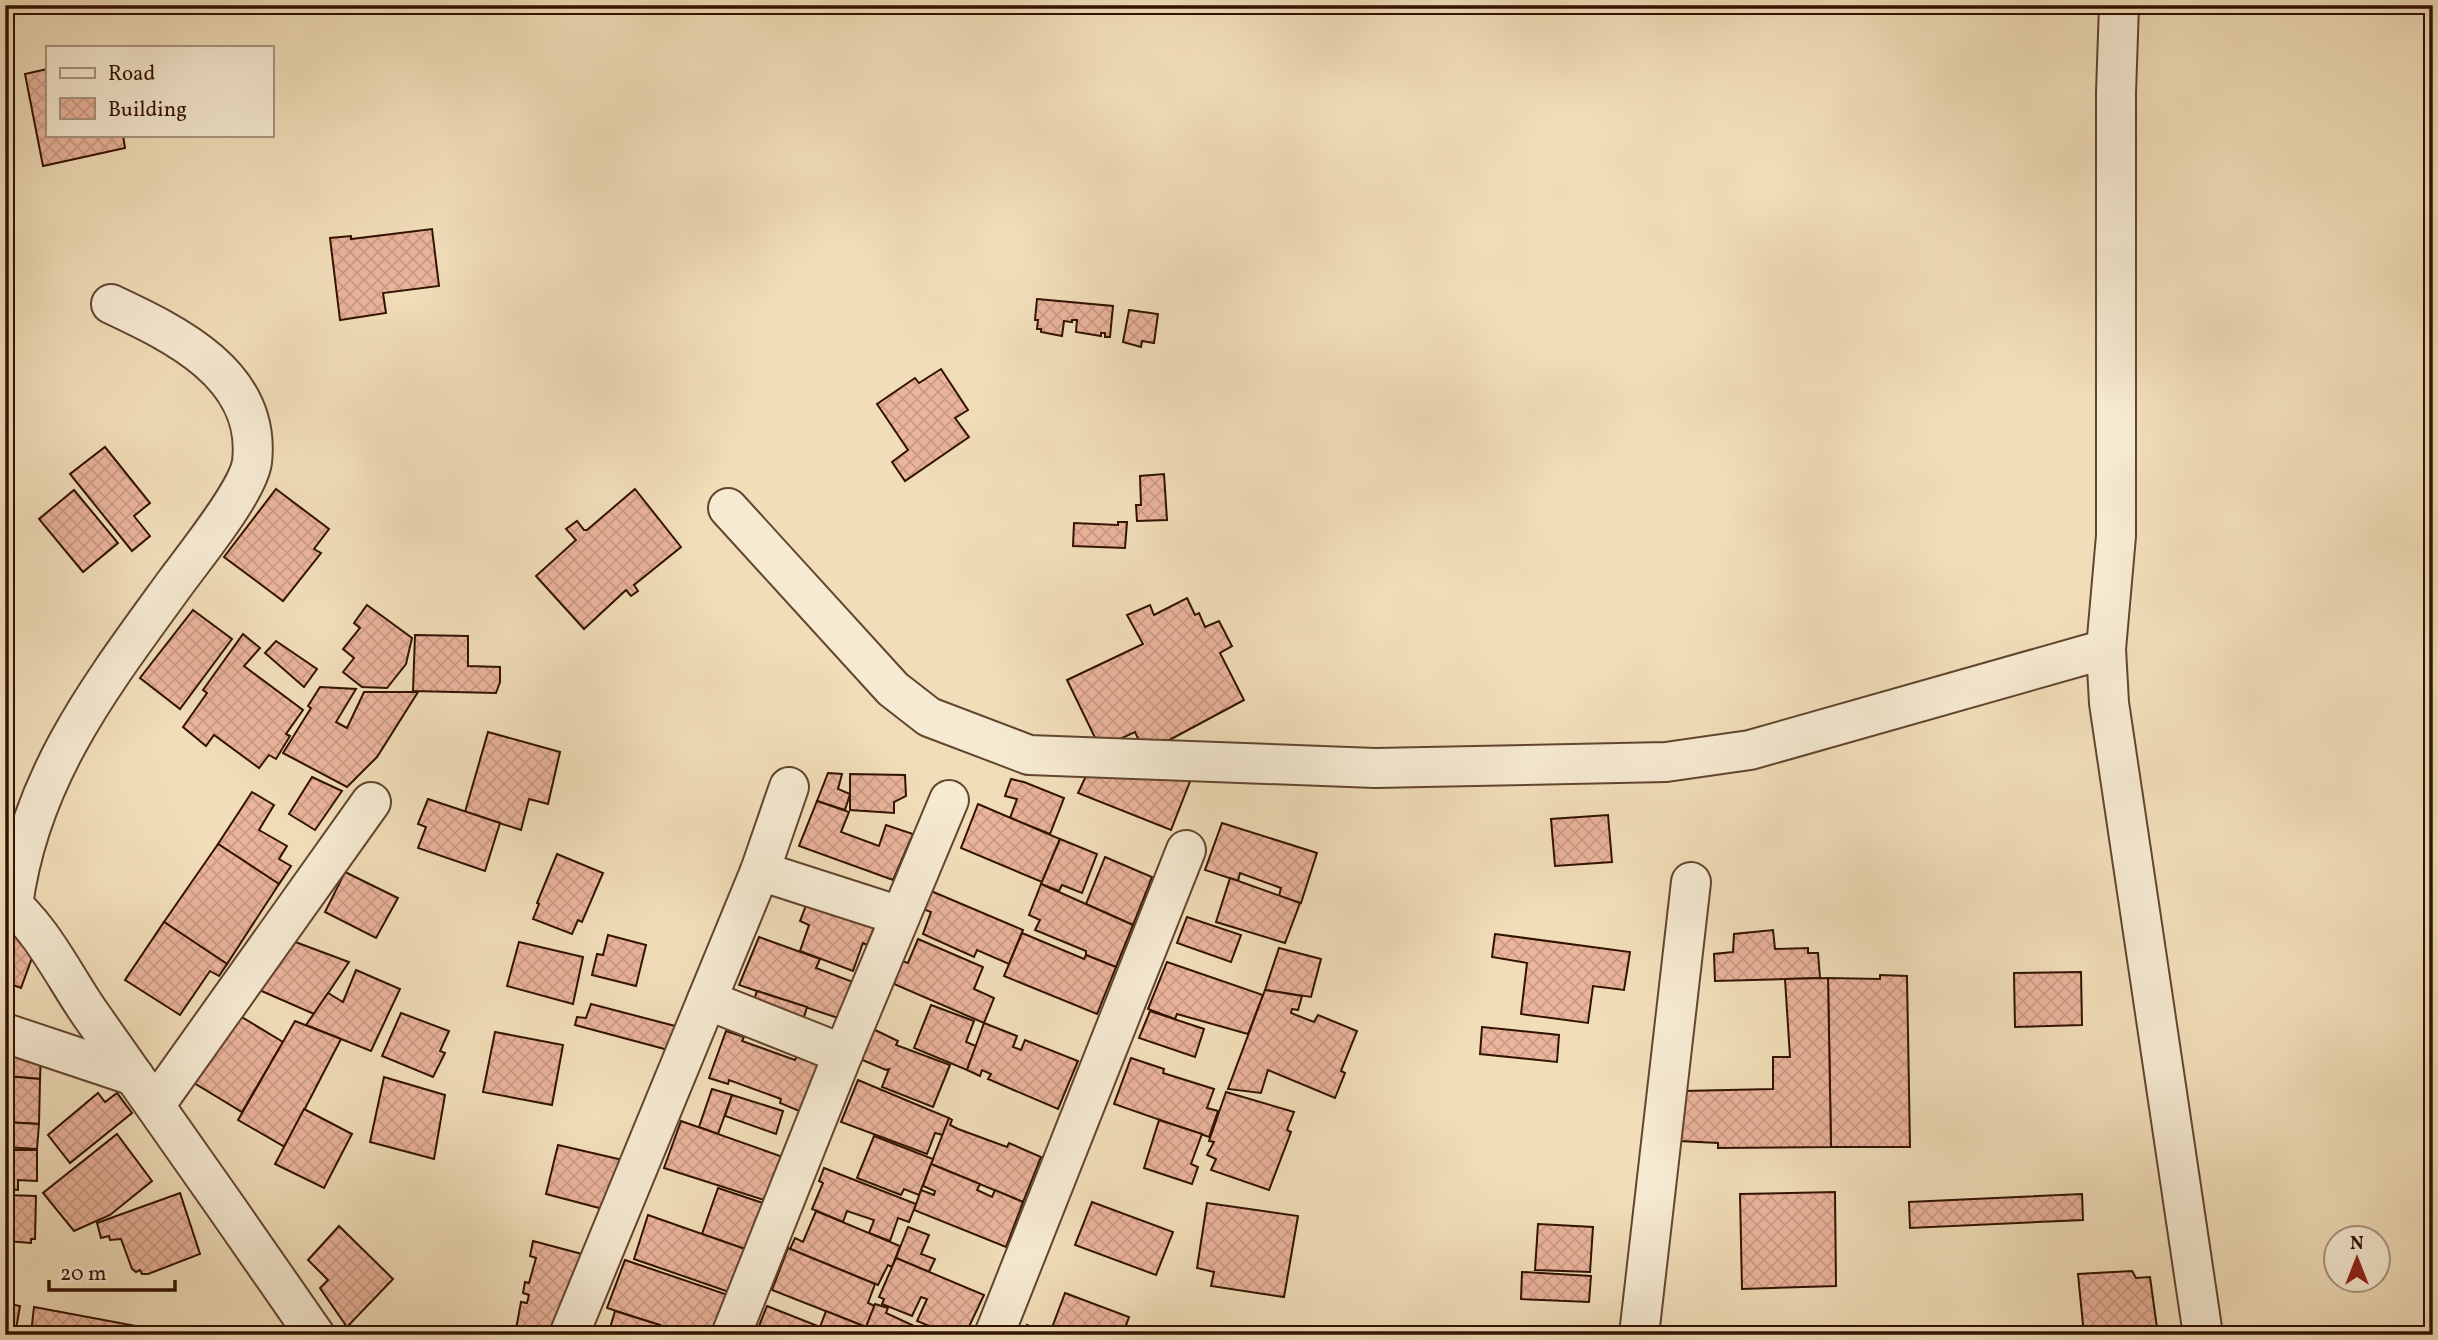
<svg xmlns="http://www.w3.org/2000/svg" width="2438" height="1340" viewBox="0 0 2438 1340" font-family="Vollkorn,serif">
<style>
.building{fill:url(#building-cross-hatch);stroke:#321201;stroke-width:2}
.lines{fill:none;stroke-linecap:round;stroke-linejoin:round}
.minor-casing{stroke:#62452f;stroke-width:42}
.minor{stroke:#f6ead2;stroke-width:38}
</style>
<defs>
<pattern id="building-cross-hatch" width="8" height="8" patternUnits="userSpaceOnUse" patternTransform="scale(1.75)"><rect width="8" height="8" fill="#ebb49c"/><path d="M0 0l8 8M0 8l8-8" fill="none" stroke="#ca9a85"/></pattern>
</defs>
<rect width="100%" height="100%" fill="#f1deb9"/>
<filter id="stains"><feTurbulence type="fractalNoise" baseFrequency=".00286" numOctaves="4"/><feColorMatrix values="0 0 0 0 .2 0 0 0 0 .09 0 0 0 0 .02 0 0 0 .5 -.17"/></filter>
<radialGradient id="worn" r=".72"><stop offset=".6" stop-color="#630" stop-opacity="0"/><stop offset="1" stop-color="#630" stop-opacity=".3"/></radialGradient>
<g class="building">
<polygon points="47,69 47,135 123,135 125,148 43,166 25,74"/>
<polygon points="432,229 439,286 383,293 386,313 340,320 330,238 351,236 351,239"/>
<polygon points="1037,299 1113,306 1110,337 1105,337 1105,333 1101,333 1101,336 1076,332 1077,320 1072,320 1072,322 1064,321 1062,336 1041,332 1041,329 1037,329 1038,320 1035,320"/>
<polygon points="1129,310 1158,314 1154,343 1142,341 1141,347 1123,342"/>
<polygon points="941,369 968,410 955,418 969,437 905,481 892,462 908,450 877,404 915,378 919,383"/>
<polygon points="105,447 150,503 134,516 150,536 132,551 70,474"/>
<polygon points="1164,474 1167,520 1137,521 1136,505 1141,505 1140,476"/>
<polygon points="276,489 329,529 314,549 321,553 283,601 224,557"/>
<polygon points="635,489 681,547 634,585 638,591 631,596 626,590 584,629 536,576 576,540 566,529 577,521 584,530 587,530"/>
<polygon points="74,490 118,543 83,572 39,519"/>
<polygon points="1118,522 1127,522 1125,548 1073,546 1074,523 1118,525"/>
<polygon points="1187,598 1195,615 1199,613 1205,627 1219,621 1232,646 1220,653 1244,700 1145,753 1135,732 1100,748 1067,680 1143,644 1127,615 1150,605 1154,615"/>
<polygon points="367,605 412,638 406,664 387,688 362,687 343,672 354,658 343,649 360,628 354,623"/>
<polygon points="193,610 232,639 180,709 140,678"/>
<polygon points="243,634 260,648 244,666 303,710 286,734 290,736 276,759 269,755 259,768 214,735 206,746 183,727 207,693 203,690"/>
<polygon points="415,635 468,636 468,666 500,667 500,682 496,693 413,691"/>
<polygon points="276,641 317,669 304,687 265,653"/>
<polygon points="320,687 356,689 336,722 347,728 364,692 418,692 377,757 347,787 283,753 311,708 308,706"/>
<polygon points="488,732 560,752 548,804 529,799 521,830 465,812"/>
<polygon points="828,773 842,774 838,789 850,794 845,810 817,801"/>
<polygon points="850,774 905,775 906,796 894,802 894,813 850,810"/>
<polygon points="1086,776 1191,779 1171,830 1078,793"/>
<polygon points="312,777 342,791 315,830 289,814"/>
<polygon points="1011,779 1024,782 1064,798 1050,834 1010,818 1017,799 1005,796"/>
<polygon points="252,792 274,805 259,830 287,846 279,859 291,866 279,884 218,844"/>
<polygon points="428,799 500,823 485,871 418,848 426,827 418,824"/>
<polygon points="817,801 849,812 841,832 879,846 886,825 913,834 893,880 799,846"/>
<polygon points="978,804 1060,839 1042,882 961,848"/>
<polygon points="1608,815 1612,862 1555,866 1551,819"/>
<polygon points="1222,823 1317,853 1301,903 1279,896 1281,888 1240,873 1238,881 1205,870"/>
<polygon points="1060,839 1097,854 1082,893 1062,885 1059,891 1041,884"/>
<polygon points="218,844 279,884 227,964 164,922"/>
<polygon points="557,854 603,873 582,922 578,920 572,934 533,919 539,904 537,903"/>
<polygon points="1105,857 1152,877 1133,925 1086,904"/>
<polygon points="345,872 398,898 376,938 325,912"/>
<polygon points="1230,878 1300,903 1285,943 1216,922"/>
<polygon points="1041,884 1133,925 1116,967 1086,955 1086,951 1035,930 1040,920 1029,915"/>
<polygon points="931,891 1023,930 1009,964 977,950 974,957 923,934 931,912 923,909"/>
<polygon points="807,903 875,925 867,945 863,943 853,971 800,951 809,925 800,921"/>
<polygon points="1187,917 1241,935 1231,962 1177,943"/>
<polygon points="164,922 227,964 219,976 210,971 180,1015 125,980"/>
<polygon points="15,923 33,955 21,988 5,982 5,933 10,935"/>
<polygon points="1773,930 1775,949 1808,948 1808,953 1818,953 1820,978 1715,981 1714,954 1733,952 1734,934"/>
<polygon points="1022,933 1084,959 1086,955 1116,967 1097,1014 1004,976"/>
<polygon points="1495,934 1630,952 1624,990 1593,986 1588,1023 1521,1014 1527,963 1492,957"/>
<polygon points="608,935 646,945 636,986 592,975 597,954 603,955"/>
<polygon points="759,937 820,959 816,968 853,982 838,1018 739,985"/>
<polygon points="918,939 983,967 974,989 994,998 984,1023 894,984 902,961 908,963"/>
<polygon points="290,940 349,962 314,1014 257,989"/>
<polygon points="519,942 583,957 573,1004 507,986"/>
<polygon points="1279,948 1321,959 1311,997 1265,990"/>
<polygon points="1167,962 1263,995 1248,1034 1177,1014 1175,1019 1148,1009"/>
<polygon points="356,970 400,989 371,1051 306,1025 328,993 343,1002"/>
<polygon points="2081,972 2082,1025 2015,1027 2014,973"/>
<polygon points="1880,975 1907,976 1910,1147 1831,1147 1828,978 1880,979"/>
<polygon points="1828,978 1831,1147 1718,1148 1718,1143 1680,1141 1683,1091 1773,1089 1773,1057 1790,1057 1785,979"/>
<polygon points="1265,990 1302,996 1298,1010 1292,1009 1291,1013 1314,1022 1318,1015 1357,1031 1341,1071 1345,1073 1335,1098 1268,1070 1261,1093 1228,1089"/>
<polygon points="757,991 807,1007 799,1034 748,1017"/>
<polygon points="591,1004 679,1027 672,1051 575,1025 577,1017 586,1018"/>
<polygon points="931,1005 974,1021 966,1042 976,1046 967,1070 914,1048"/>
<polygon points="1150,1011 1204,1029 1195,1057 1139,1038"/>
<polygon points="401,1013 449,1031 440,1051 445,1053 433,1077 382,1056"/>
<polygon points="240,1016 283,1042 242,1112 194,1083"/>
<polygon points="295,1021 341,1039 285,1147 238,1120"/>
<polygon points="984,1023 1017,1036 1013,1047 1021,1050 1025,1040 1078,1061 1058,1109 988,1079 991,1074 982,1070 980,1076 967,1070"/>
<polygon points="1482,1027 1559,1035 1557,1062 1480,1054"/>
<polygon points="873,1029 898,1041 896,1045 950,1065 933,1107 882,1087 889,1069 886,1070 860,1059"/>
<polygon points="726,1031 744,1037 742,1041 795,1060 797,1056 821,1064 804,1113 780,1103 781,1099 729,1080 728,1084 709,1078"/>
<polygon points="495,1032 563,1045 552,1105 483,1092"/>
<polygon points="5,1043 41,1052 40,1079 5,1076"/>
<polygon points="1131,1058 1164,1069 1163,1073 1214,1089 1207,1108 1218,1111 1209,1137 1114,1104"/>
<polygon points="5,1076 40,1079 39,1124 5,1122"/>
<polygon points="384,1077 445,1095 434,1159 370,1142"/>
<polygon points="858,1080 949,1118 943,1135 935,1133 927,1154 841,1122"/>
<polygon points="712,1089 732,1095 718,1134 699,1127"/>
<polygon points="1226,1092 1294,1112 1287,1130 1291,1132 1269,1190 1211,1170 1216,1159 1207,1155 1214,1142 1209,1141"/>
<polygon points="98,1093 105,1102 117,1093 132,1113 70,1163 48,1135"/>
<polygon points="732,1095 783,1111 776,1134 725,1116"/>
<polygon points="304,1109 352,1134 324,1188 275,1164"/>
<polygon points="949,1118 952,1120 950,1125 958,1129 1007,1147 1009,1143 1041,1157 1023,1202 931,1164"/>
<polygon points="1159,1120 1202,1134 1191,1164 1198,1167 1192,1184 1144,1168"/>
<polygon points="681,1121 783,1157 767,1201 664,1168"/>
<polygon points="5,1122 39,1124 37,1149 5,1147"/>
<polygon points="117,1134 152,1181 110,1215 74,1231 43,1193"/>
<polygon points="874,1136 933,1159 919,1195 904,1189 901,1195 857,1178"/>
<polygon points="558,1145 627,1161 607,1210 546,1194"/>
<polygon points="5,1150 37,1150 37,1181 18,1180 18,1190 5,1189"/>
<polygon points="931,1164 980,1184 977,1190 992,1197 995,1190 1023,1202 1006,1247 914,1210 921,1190 934,1195 935,1191 923,1186"/>
<polygon points="824,1168 916,1204 909,1222 898,1218 890,1241 869,1233 874,1220 847,1211 843,1222 812,1209 823,1183 819,1181"/>
<polygon points="718,1188 763,1203 745,1249 702,1234"/>
<polygon points="1835,1192 1836,1286 1742,1289 1740,1194"/>
<polygon points="180,1193 200,1254 148,1274 142,1274 140,1270 136,1272 132,1269 121,1239 110,1240 109,1236 101,1238 97,1223"/>
<polygon points="2082,1194 2083,1220 1910,1228 1909,1202"/>
<polygon points="5,1195 36,1196 35,1239 31,1239 31,1243 5,1241"/>
<polygon points="1092,1202 1173,1232 1156,1275 1075,1245"/>
<polygon points="1207,1203 1298,1216 1284,1297 1211,1286 1214,1272 1197,1268"/>
<polygon points="816,1211 900,1246 892,1267 888,1265 878,1285 790,1249 795,1238 803,1242"/>
<polygon points="648,1215 745,1249 729,1292 634,1259"/>
<polygon points="1538,1224 1593,1227 1590,1272 1535,1270"/>
<polygon points="339,1226 393,1279 347,1327 320,1288 328,1280 308,1260"/>
<polygon points="908,1227 929,1235 921,1254 935,1259 929,1272 896,1258"/>
<polygon points="533,1241 582,1254 560,1335 541,1335 516,1329 521,1302 527,1303 529,1295 523,1293 525,1282 529,1283 536,1258 530,1256"/>
<polygon points="788,1248 875,1284 868,1303 875,1306 866,1327 772,1290"/>
<polygon points="896,1258 984,1295 965,1335 951,1335 917,1321 927,1299 921,1297 912,1316 882,1304 884,1299 879,1297"/>
<polygon points="625,1260 728,1295 712,1335 689,1335 607,1308"/>
<polygon points="2132,1271 2136,1278 2150,1277 2158,1335 2084,1335 2078,1274"/>
<polygon points="1522,1272 1591,1276 1589,1302 1521,1299"/>
<polygon points="1065,1293 1129,1317 1124,1331 1133,1335 1050,1333"/>
<polygon points="5,1303 20,1306 15,1335 5,1335"/>
<polygon points="875,1304 888,1308 886,1313 914,1326 935,1334 937,1329 951,1335 863,1335"/>
<polygon points="767,1306 820,1327 826,1311 866,1327 863,1335 765,1335 757,1331"/>
<polygon points="34,1307 163,1331 162,1335 31,1334"/>
<polygon points="615,1311 660,1325 656,1335 608,1335"/>
<polygon points="1027,1325 1029,1326 1053,1335 1024,1335"/>
</g>
<g class="lines">
<defs>
<g id="minor">
<polyline points="2119,5 2116,93 2116,536 2106,649 2109,703 2203,1335"/>
<polyline points="728,508 893,689 929,717 1029,755 1375,768 1666,762 1750,750 2106,649"/>
<polyline points="760,871 900,916"/>
<path d="M5 899C41 926 65 978 91 1015 166 1121 241 1228 315 1335"/>
<path d="M13 905C30 776 102 684 176 582 195 556 248 491 252 462 262 375 175 334 111 304"/>
<polyline points="707,1000 843,1054"/>
<polyline points="5,1033 134,1076"/>
<polyline points="156,1104 371,802"/>
<polyline points="569,1335 760,871 789,787"/>
<polyline points="731,1335 843,1054 949,800"/>
<polyline points="994,1335 1186,850"/>
<polyline points="1639,1335 1691,882"/>
</g>
</defs>
<use href="#minor" class="minor-casing"/>
<use href="#minor" class="minor"/>
</g>
<rect width="2438" height="1340" fill="none" stroke="#f1deb9" stroke-width="28"/>
<rect x="7" y="7" width="2424" height="1326" fill="none" stroke="#321201" stroke-width="3.5"/>
<rect x="14" y="14" width="2410" height="1312" fill="none" stroke="#321201" stroke-width="2"/>
<rect x="46" y="46" width="228" height="91" fill="#f6ead2" stroke="#a8947e" stroke-width="2"/>
<rect x="60" y="68" width="35" height="10" fill="#f6ead2" stroke="#a8947e" stroke-width="2"/>
<text x="108" y="80" font-size="21" fill="#321201">Road</text>
<rect x="60" y="98" width="35" height="21" fill="url(#building-cross-hatch)" stroke="#a8947e" stroke-width="2"/>
<text x="108" y="116" font-size="21" fill="#321201">Building</text>
<g transform="translate(2357 1259)"><circle r="33" fill="#f6ead2" stroke="#a8947e" stroke-width="2"/>
<path d="M0-5L12 26L0 18L-12 26Z" fill="#8f2418"/>
<text y="-10" font-size="19" font-weight="bold" text-anchor="middle" fill="#321201">N</text>
</g>
<path d="M49 1280v10h126v-10" fill="none" stroke="#321201" stroke-width="3.5"/>
<text x="60" y="1280" font-size="21" fill="#321201" stroke="#f6ead2" stroke-width="5" paint-order="stroke">20 m</text>
<rect width="100%" height="100%" filter="url(#stains)"/>
<rect width="100%" height="100%" fill="url(#worn)"/>
</svg>
